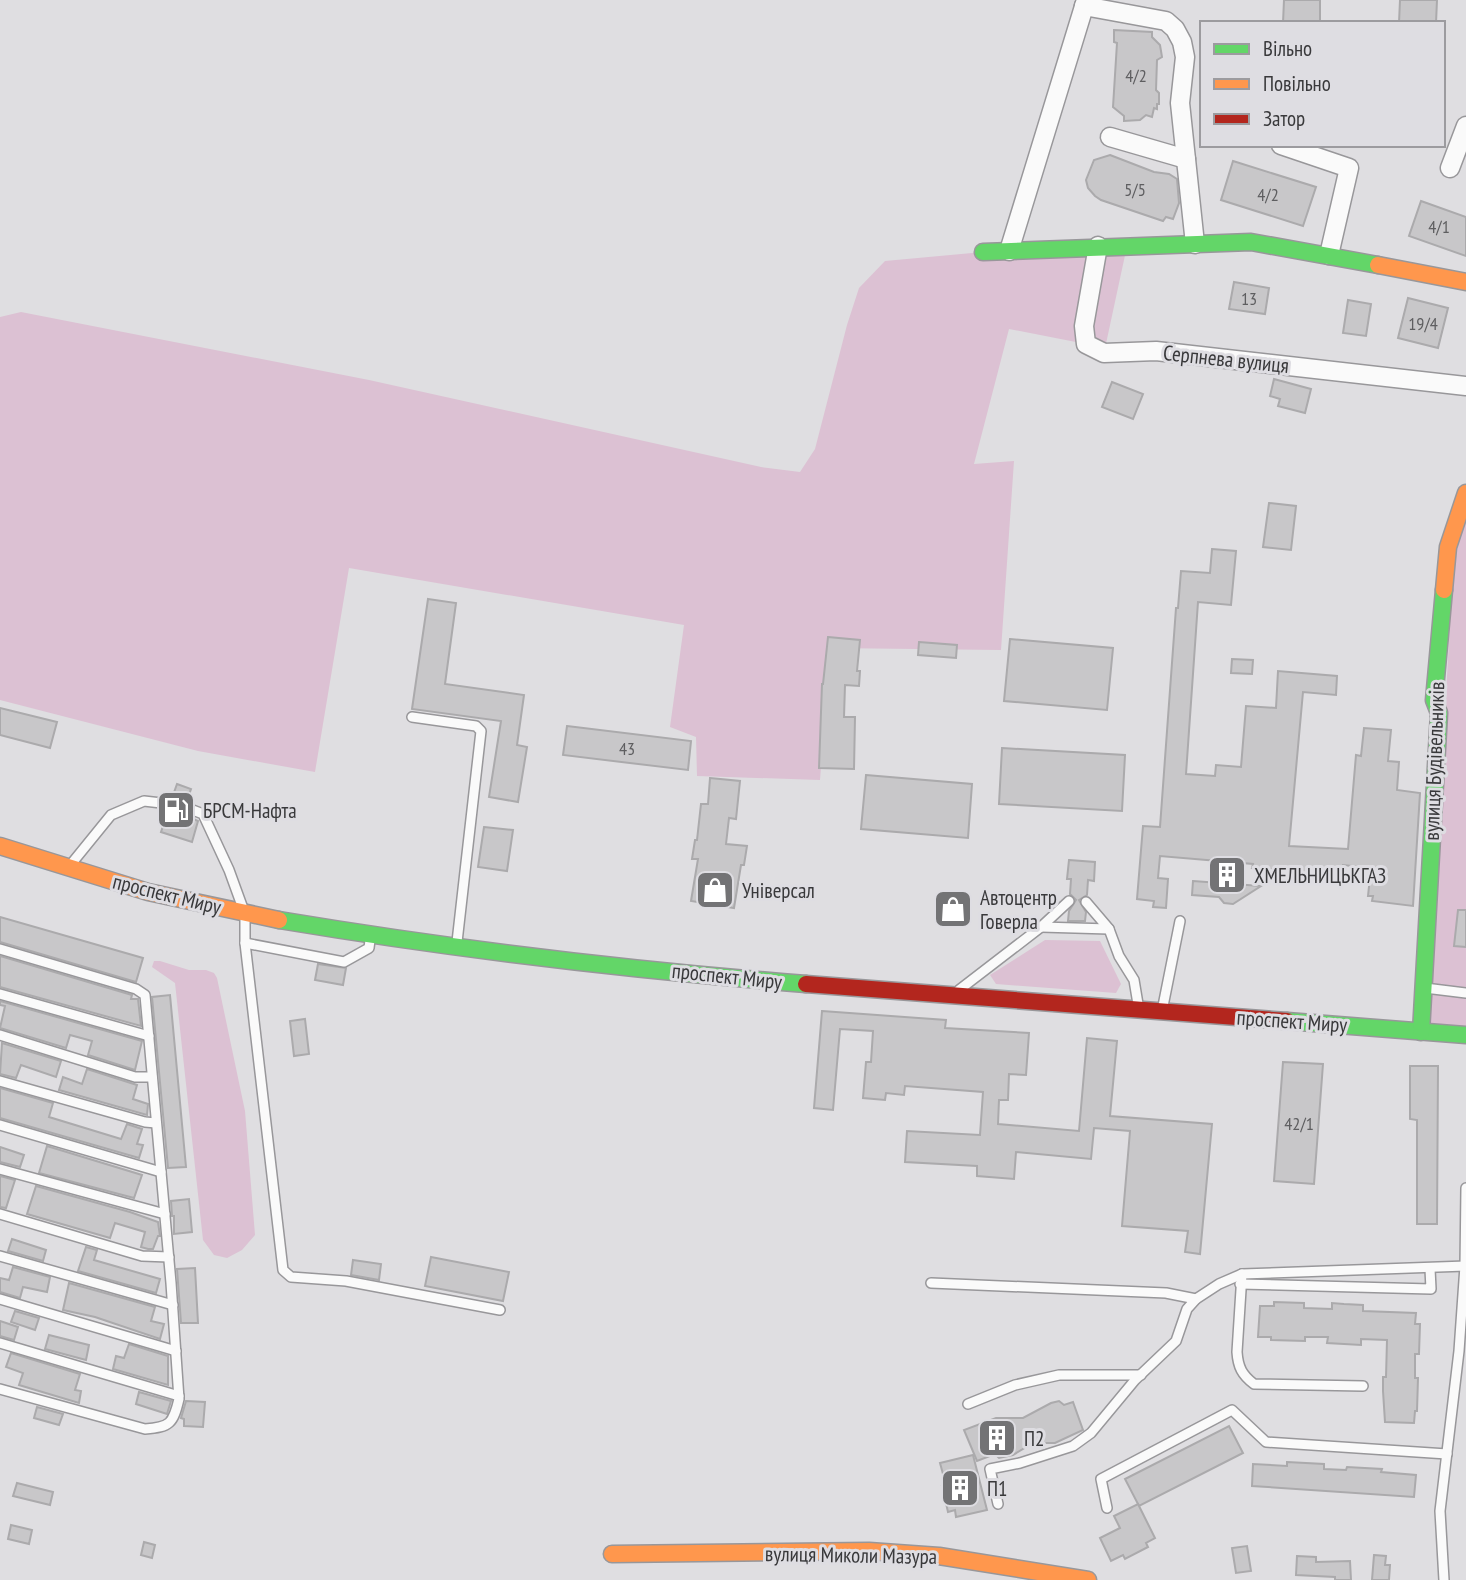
<svg xmlns="http://www.w3.org/2000/svg" width="1466" height="1580" viewBox="0 0 1466 1580" font-family="'PT Sans Narrow',sans-serif">
<style>
.green{fill:#dcc1d3}
.building{fill:#c8c7c9;stroke:#abaaac;stroke-width:2}
.lines{fill:none;stroke-linecap:round;stroke-linejoin:round}
.lane-casing{stroke:#98979a;stroke-width:12}
.street-casing{stroke:#98979a;stroke-width:21}
.fast-casing{stroke:#98979a;stroke-width:19}
.slow-casing{stroke:#98979a;stroke-width:19}
.jam-casing{stroke:#98979a;stroke-width:19}
.lane{stroke:#fafafa;stroke-width:9}
.street{stroke:#fafafa;stroke-width:18}
.fast{stroke:#63d668;stroke-width:16}
.slow{stroke:#ff974d;stroke-width:16}
.jam{stroke:#b3261e;stroke-width:16}
.labels{text-anchor:middle;dominant-baseline:central;stroke-width:6;stroke-linejoin:round;paint-order:stroke}
.number-label{font-size:18px;fill:#5e5e60}
.street-label{font-size:21px;fill:#39393b;stroke:#dedde2}
.poi-label{font-size:21px;fill:#39393b;stroke:#dedde2;text-anchor:start}
</style>
<rect width="100%" height="100%" fill="#dfdee1"/>
<g class="green">
<polygon points="1127,246 1104,353 1086,344 1009,329 974,464 1014,461 1001,650 830,648 820,780 697,776 696,737 670,727 684,625 349,568 315,772 198,751 0,700 0,317 21,312 369,380 761,467 800,472 815,449 847,325 859,288 885,261 983,252"/>
<polygon points="1466,512 1466,1028 1428,1025 1454,548"/>
<polygon points="1045,940 1100,941 1121,984 1116,993 996,984 990,975"/>
<polygon points="154,961 160,961 189,970 206,970 214,973 217,978 245,1111 255,1235 242,1250 227,1258 214,1255 203,1240 175,983 152,967"/>
</g>
<g class="building">
<polygon points="1284,0 1320,0 1320,23 1283,23"/>
<polygon points="1400,0 1437,0 1436,23 1399,23"/>
<polygon points="1114,30 1152,32 1152,37 1160,45 1162,57 1157,60 1156,90 1159,93 1159,104 1157,104 1157,109 1154,108 1152,117 1146,115 1140,120 1124,121 1124,116 1113,107 1117,43 1114,42"/>
<polygon points="1110,155 1154,172 1169,174 1177,179 1179,203 1173,219 1166,217 1163,221 1101,200 1095,196 1088,188 1086,180 1094,160"/>
<polygon points="1233,161 1316,187 1303,226 1221,200"/>
<polygon points="1421,201 1466,217 1466,256 1409,236"/>
<polygon points="1234,282 1269,288 1265,314 1229,309"/>
<polygon points="1408,298 1448,308 1438,348 1398,338"/>
<polygon points="1348,300 1371,304 1366,336 1343,333"/>
<polygon points="1274,379 1311,389 1305,413 1278,406 1280,399 1270,396"/>
<polygon points="1112,382 1143,394 1133,419 1102,407"/>
<polygon points="1269,503 1296,506 1291,550 1263,547"/>
<polygon points="1212,549 1236,551 1231,605 1198,602 1186,774 1215,776 1216,765 1241,767 1246,706 1276,708 1278,671 1337,676 1336,695 1303,692 1289,846 1348,849 1356,755 1361,756 1364,728 1391,730 1388,761 1399,762 1397,790 1420,793 1413,906 1372,901 1373,896 1368,896 1371,868 1343,865 1342,876 1300,874 1299,877 1286,876 1286,870 1252,868 1253,864 1160,856 1158,878 1168,879 1166,908 1153,907 1154,901 1137,899 1143,826 1160,827 1176,608 1178,608 1181,571 1210,573"/>
<polygon points="428,599 456,603 445,684 524,695 517,745 527,747 518,802 489,797 501,721 412,709"/>
<polygon points="828,637 860,640 857,671 860,671 859,686 845,685 844,717 855,717 854,769 819,768 822,684 823,684"/>
<polygon points="1010,639 1113,648 1107,710 1004,701"/>
<polygon points="919,642 957,645 956,658 918,655"/>
<polygon points="1232,659 1253,660 1252,674 1231,673"/>
<polygon points="0,708 57,722 50,748 0,735"/>
<polygon points="567,726 691,741 688,770 563,755"/>
<polygon points="1002,748 1125,755 1122,811 999,804"/>
<polygon points="866,775 972,784 968,838 861,829"/>
<polygon points="710,778 740,781 736,819 729,818 726,844 747,846 744,865 741,865 734,908 691,901 698,859 692,859 695,840 697,840 701,804 708,804"/>
<polygon points="177,784 191,789 187,800 181,801 178,807 183,814 198,821 192,842 161,832 168,811 173,810 177,805 172,798"/>
<polygon points="484,827 513,830 507,871 478,867"/>
<polygon points="1069,860 1095,862 1094,881 1088,880 1087,895 1079,900 1086,912 1085,921 1068,921 1069,911 1076,900 1070,894 1071,879 1067,879"/>
<polygon points="1193,881 1261,886 1233,904 1224,903 1219,897 1192,895"/>
<polygon points="1458,910 1466,910 1466,947 1454,946"/>
<polygon points="0,917 143,958 136,982 0,942"/>
<polygon points="0,956 132,995 131,999 138,999 141,1026 0,987"/>
<polygon points="318,964 346,968 343,985 315,980"/>
<polygon points="170,995 186,1167 168,1168 152,997"/>
<polygon points="0,1001 142,1041 135,1070 88,1055 92,1041 70,1035 66,1048 0,1028 5,1006 0,1005"/>
<polygon points="822,1011 946,1020 945,1028 1029,1033 1026,1075 1009,1074 1008,1100 999,1100 998,1124 1079,1131 1087,1038 1117,1041 1110,1116 1212,1124 1200,1254 1185,1252 1188,1231 1122,1226 1130,1131 1094,1128 1091,1159 1016,1152 1014,1179 977,1176 977,1166 905,1162 907,1131 980,1135 983,1092 905,1086 904,1095 886,1093 885,1100 863,1098 866,1062 871,1062 873,1031 840,1029 833,1110 814,1108"/>
<polygon points="305,1019 309,1054 294,1056 290,1021"/>
<polygon points="2,1043 61,1061 56,1077 21,1065 16,1078 0,1074"/>
<polygon points="1283,1062 1323,1064 1314,1184 1274,1181"/>
<polygon points="1410,1066 1438,1066 1437,1224 1417,1224 1417,1120 1410,1119"/>
<polygon points="87,1069 137,1085 133,1099 148,1104 147,1115 59,1090 63,1077 82,1084"/>
<polygon points="0,1088 53,1103 49,1117 121,1139 127,1124 142,1129 137,1144 143,1145 139,1158 0,1118"/>
<polygon points="47,1146 142,1175 134,1198 39,1173"/>
<polygon points="0,1147 24,1155 20,1167 0,1162"/>
<polygon points="0,1176 15,1180 6,1208 0,1207"/>
<polygon points="36,1186 130,1212 158,1222 160,1236 158,1236 153,1249 148,1249 141,1247 145,1232 115,1223 110,1238 27,1214"/>
<polygon points="189,1199 192,1232 174,1234 174,1216 172,1216 171,1201"/>
<polygon points="12,1239 46,1250 43,1261 8,1251"/>
<polygon points="86,1247 97,1250 94,1260 160,1279 156,1293 78,1271"/>
<polygon points="431,1257 509,1272 503,1301 425,1286"/>
<polygon points="353,1260 381,1264 379,1280 351,1275"/>
<polygon points="13,1267 50,1277 47,1292 23,1287 20,1298 0,1292 0,1278 9,1280"/>
<polygon points="195,1268 198,1323 181,1323 177,1269"/>
<polygon points="69,1283 155,1307 151,1321 164,1324 160,1339 95,1317 63,1310"/>
<polygon points="1274,1302 1304,1303 1304,1308 1332,1309 1332,1303 1344,1304 1363,1305 1363,1311 1416,1313 1415,1324 1420,1324 1419,1354 1415,1354 1415,1378 1418,1378 1417,1411 1415,1411 1414,1423 1385,1422 1383,1391 1383,1377 1386,1377 1387,1340 1361,1339 1361,1345 1327,1343 1328,1337 1305,1337 1305,1341 1271,1340 1271,1337 1258,1337 1260,1306 1274,1306"/>
<polygon points="15,1311 39,1318 35,1330 11,1322"/>
<polygon points="0,1321 18,1327 14,1340 0,1336"/>
<polygon points="49,1335 89,1345 86,1360 45,1349"/>
<polygon points="129,1344 168,1356 168,1385 113,1369 116,1356 124,1358"/>
<polygon points="11,1353 80,1374 75,1390 81,1391 79,1403 19,1385 23,1373 6,1367"/>
<polygon points="139,1392 171,1401 167,1414 136,1404"/>
<polygon points="186,1401 205,1402 203,1427 184,1426 184,1419 181,1418"/>
<polygon points="1059,1401 1064,1405 1073,1402 1083,1430 1055,1443 1033,1443 1013,1455 999,1458 995,1454 977,1461 964,1430 996,1418 1023,1418 1051,1403"/>
<polygon points="37,1407 63,1414 59,1425 34,1418"/>
<polygon points="1229,1426 1243,1453 1139,1506 1125,1479"/>
<polygon points="973,1455 987,1510 956,1517 955,1510 948,1512 942,1486 946,1485 940,1463"/>
<polygon points="1287,1462 1324,1464 1324,1469 1346,1470 1347,1467 1382,1469 1381,1472 1416,1475 1414,1497 1252,1486 1253,1464 1287,1466"/>
<polygon points="17,1483 53,1492 50,1505 13,1496"/>
<polygon points="1138,1504 1155,1538 1146,1543 1148,1547 1125,1559 1123,1555 1111,1561 1100,1538 1120,1528 1114,1516"/>
<polygon points="11,1525 32,1530 29,1544 8,1539"/>
<polygon points="144,1542 155,1545 152,1558 141,1555"/>
<polygon points="1247,1546 1251,1571 1236,1573 1232,1548"/>
<polygon points="1374,1555 1386,1556 1385,1565 1390,1565 1389,1580 1372,1580"/>
<polygon points="1297,1556 1316,1557 1316,1562 1350,1561 1351,1580 1335,1580 1335,1577 1296,1575"/>
</g>
<g class="lines">
<defs>
<g id="lane">
<polyline points="412,717 476,726 481,731 457,942"/>
<polyline points="185,807 203,814 229,870 245,914 245,943 283,1270 291,1277 346,1281 500,1310"/>
<polyline points="72,863 111,815 144,801 170,804"/>
<polyline points="1086,902 1109,929 1119,956 1134,980 1138,1004"/>
<polyline points="1041,927 1109,929"/>
<polyline points="245,943 344,962 369,948 370,940"/>
<path d="M0 949 136 989 145 995 171 1283 179 1399C173 1424 170 1427 145 1429L0 1389"/>
<polyline points="1425,988 1466,993"/>
<polyline points="959,990 1041,927 1069,901"/>
<polyline points="0,994 149,1036"/>
<polyline points="1163,1006 1180,921"/>
<polyline points="0,1035 135,1077 152,1077"/>
<polyline points="0,1081 145,1122 156,1123"/>
<polyline points="0,1125 161,1172"/>
<polyline points="0,1169 165,1214"/>
<polyline points="0,1214 142,1256 169,1257"/>
<polyline points="0,1256 173,1305"/>
<path d="M1242 1274 1237 1352C1238 1367 1242 1375 1254 1384L1363 1386"/>
<polyline points="931,1283 1166,1293 1196,1299"/>
<polyline points="1240,1284 1431,1289 1430,1269"/>
<polyline points="0,1299 176,1351"/>
<polyline points="0,1343 179,1396"/>
<polyline points="968,1404 1015,1385 1059,1375 1141,1375"/>
<polyline points="998,1504 990,1469 1020,1463 1073,1446 1091,1433 1135,1380 1176,1341 1187,1309 1196,1299 1219,1284 1242,1274 1466,1266"/>
<polyline points="1107,1508 1101,1479 1232,1410 1266,1442 1447,1454"/>
<polyline points="1444,1580 1440,1511 1459,1351 1465,1266 1466,1188"/>
</g>
<g id="street">
<polyline points="1084,6 1166,21 1175,29 1182,42 1185,57 1180,103 1195,244"/>
<polyline points="1110,137 1186,159"/>
<polyline points="1281,145 1349,168 1329,255"/>
<polyline points="1450,168 1466,126"/>
<polyline points="1098,246 1084,326 1086,344 1104,353 1156,351 1466,386"/>
<polyline points="1009,251 1086,0"/>
</g>
<g id="fast">
<polyline points="983,252 1251,242 1378,265"/>
<path d="M279 920C453 949 630 970 806 984"/>
<polyline points="1287,1021 1466,1035"/>
<polyline points="1421,1032 1439,713 1434,700 1444,590"/>
</g>
<g id="slow">
<polyline points="1378,265 1466,282"/>
<polyline points="1444,590 1448,547 1466,493"/>
<polyline points="0,846 148,892 279,920"/>
<polyline points="612,1554 869,1551 939,1556 1088,1580"/>
</g>
<polyline id="jam" points="806,984 1287,1021"/>
</defs>
<use href="#lane" class="lane-casing"/>
<use href="#street" class="street-casing"/>
<use href="#fast" class="fast-casing"/>
<use href="#slow" class="slow-casing"/>
<use href="#jam" class="jam-casing"/>
<use href="#lane" class="lane"/>
<use href="#street" class="street"/>
<use href="#fast" class="fast"/>
<use href="#slow" class="slow"/>
<use href="#jam" class="jam"/>
</g>
<defs>
<symbol id="fuel-square" viewBox="-11 -11 22 22"><rect x="-9" y="-9" width="18" height="18" rx="4" fill="#737375" stroke="#dedde2"/><path d="M-5.5-6h7V0h2V4h1.3V-2.5L3-4.5l.8-.8L6-3V5H2.5V1h-1V6h-7ZM-4.2-4.7v3.2H.2V-4.7Z" fill="#fff"/></symbol>
<symbol id="building-square" viewBox="-11 -11 22 22"><rect x="-9" y="-9" width="18" height="18" rx="4" fill="#737375" stroke="#dedde2"/><path d="M-4-6H4V6H1V3H-1V6H-4ZM-2.5-4.3h1.7v1.8h-1.7ZM.8-4.3h1.7v1.8H.8ZM-2.5-1h1.7V.8h-1.7ZM.8-1h1.7V.8H.8Z" fill="#fff"/></symbol>
<symbol id="shop-square" viewBox="-11 -11 22 22"><rect x="-9" y="-9" width="18" height="18" rx="4" fill="#737375" stroke="#dedde2"/><path d="M-5-2.5h2.3a2.7 3.5 0 0 1 5.4 0H5L5.5 6h-11ZM-1.5-2.5h3a1.5 2.3 0 0 0-3 0Z" fill="#fff"/></symbol>
</defs>
<g fill-rule="evenodd">
<use href="#fuel-square" x="154" y="788" width="44" height="44"/>
<use href="#building-square" x="1205" y="853" width="44" height="44"/>
<use href="#shop-square" x="693" y="868" width="44" height="44"/>
<use href="#shop-square" x="931" y="887" width="44" height="44"/>
<use href="#building-square" x="975" y="1416" width="44" height="44"/>
<use href="#building-square" x="938" y="1466" width="44" height="44"/>
</g>
<g class="labels">
<g class="number-label">
<text x="1136" y="75">4/2</text>
<text x="1135" y="189">5/5</text>
<text x="1268" y="194">4/2</text>
<text x="1439" y="226">4/1</text>
<text x="1249" y="298">13</text>
<text x="1423" y="323">19/4</text>
<text x="627" y="748">43</text>
<text x="1299" y="1123">42/1</text>
</g>
<g class="street-label">
<text transform="translate(1226 359) rotate(6)">Серпнева вулиця</text>
<text transform="translate(1434 761) rotate(-88)">вулиця Будівельників</text>
<text transform="translate(167 894) rotate(14)">проспект Миру</text>
<text transform="translate(727 976) rotate(6)">проспект Миру</text>
<text transform="translate(1292 1021) rotate(4)">проспект Миру</text>
<text transform="translate(851 1555) rotate(1)">вулиця Миколи Мазура</text>
</g>
<g class="poi-label">
<text x="203" y="810">БРСМ-Нафта</text>
<text x="1254" y="875">ХМЕЛЬНИЦЬКГАЗ</text>
<text x="742" y="890">Універсал</text>
<text x="980" y="897">Автоцентр<tspan x="980" dy="24">Говерла</tspan></text>
<text x="1024" y="1438">П2</text>
<text x="987" y="1488">П1</text>
</g>
</g>
<rect x="1200" y="21" width="245" height="126" fill="#dedde2" stroke="#9c9b9f" stroke-width="2"/>
<rect x="1214" y="44" width="35" height="10" fill="#63d668" stroke="#9c9b9f" stroke-width="2"/>
<text x="1263" y="56" font-size="21" fill="#39393b">Вільно</text>
<rect x="1214" y="79" width="35" height="10" fill="#ff974d" stroke="#9c9b9f" stroke-width="2"/>
<text x="1263" y="91" font-size="21" fill="#39393b">Повільно</text>
<rect x="1214" y="114" width="35" height="10" fill="#b3261e" stroke="#9c9b9f" stroke-width="2"/>
<text x="1263" y="126" font-size="21" fill="#39393b">Затор</text>
</svg>
